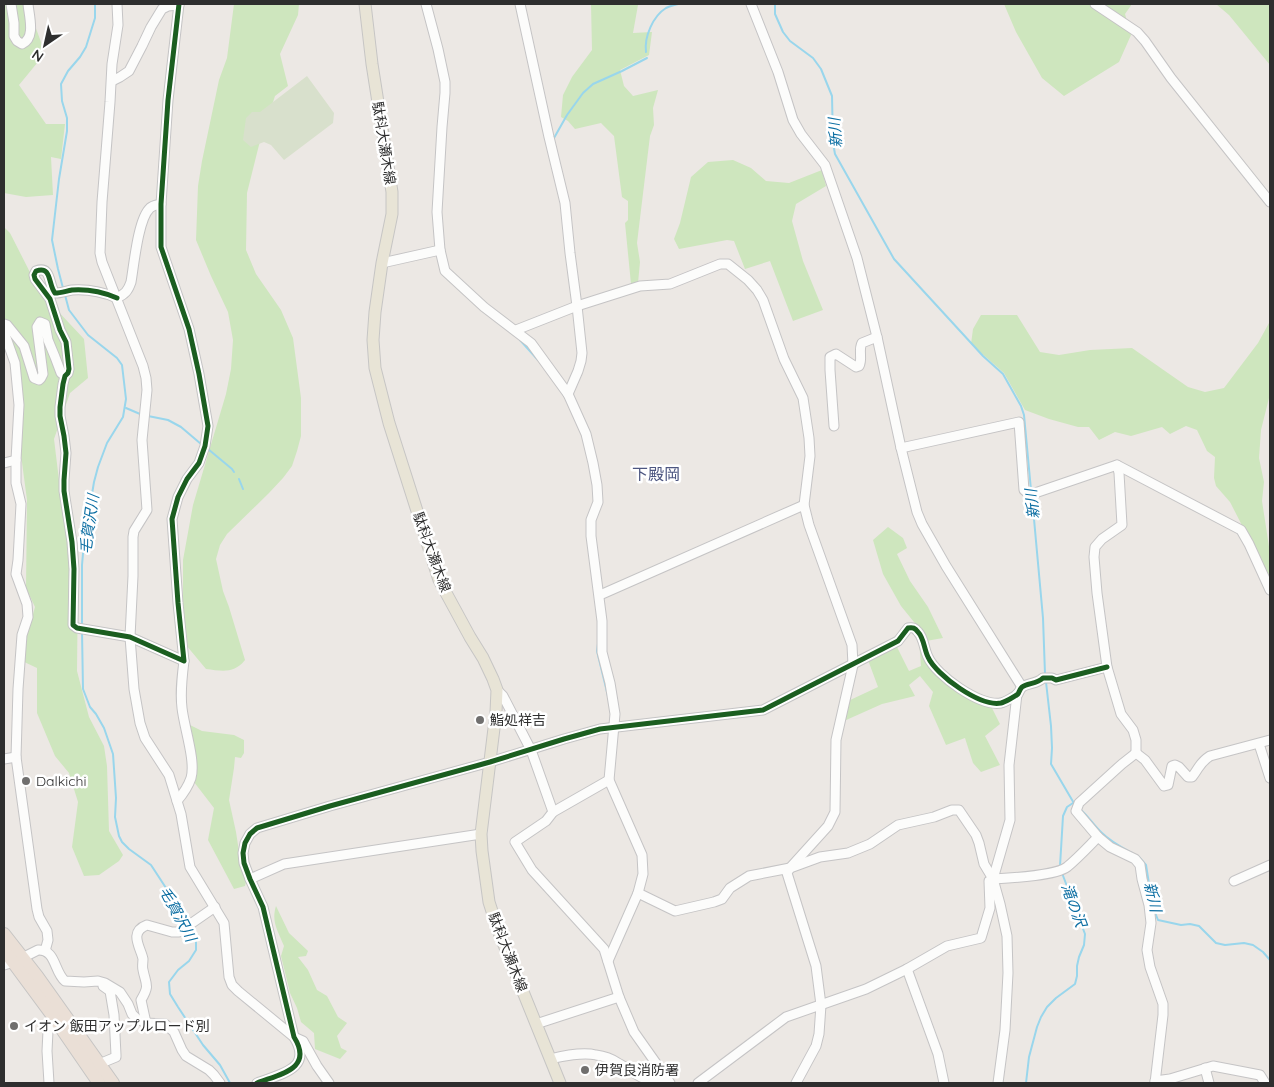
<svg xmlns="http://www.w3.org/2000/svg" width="1274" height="1087" viewBox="0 0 1274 1087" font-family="Quicksand,'Noto Sans JP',sans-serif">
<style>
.green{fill:#cee6be}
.cemetery{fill:#d8e0cc}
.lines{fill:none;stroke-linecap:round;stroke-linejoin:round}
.stream{stroke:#99d6ec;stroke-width:2}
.minor-casing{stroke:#c5c4c5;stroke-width:11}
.major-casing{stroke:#c6c5c4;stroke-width:13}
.highway-casing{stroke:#c6c5c4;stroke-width:14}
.minor{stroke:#fcfcfb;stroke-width:9}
.major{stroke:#e8e4d6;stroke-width:11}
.highway{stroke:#eadfd6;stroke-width:12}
.cycleway-casing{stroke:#fff;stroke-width:8}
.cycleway{stroke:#1b5e20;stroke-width:5}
.poi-dot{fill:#706f6e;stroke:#fff;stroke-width:2}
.labels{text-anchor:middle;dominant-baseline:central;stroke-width:5;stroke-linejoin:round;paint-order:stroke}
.street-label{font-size:14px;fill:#2e2e2e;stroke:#fff}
.poi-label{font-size:14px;fill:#2e2e2e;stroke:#fff;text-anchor:start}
.water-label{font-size:15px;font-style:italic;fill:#0d6fa3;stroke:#fff}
.quarter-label{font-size:16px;fill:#4d5680;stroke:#fff}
</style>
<rect width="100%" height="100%" fill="#ece8e4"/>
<g class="green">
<polygon points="4,4 27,4 41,42 42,57 19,85 46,124 65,124 61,159 51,157 53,195 26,197 4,193"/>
<path d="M234 4H299L298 15 280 54 288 86 275 96 259 145 247 193 246 250 256 274 281 310 293 338 301 398V436L297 451 292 466 283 478 269 493 227 534 220 545 216 559 223 591 229 607 245 660C234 674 222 671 206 669L186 645 183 613V560L193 505 226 394 231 369 233 340 228 312 211 276 196 240 198 186 202 161 219 80 227 58Z"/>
<polygon points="591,4 634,4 638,5 633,33 652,32 649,55 620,70 624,86 633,96 658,90 653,108 654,125 650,136 637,243 640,262 638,283 631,284 625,223 628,220 628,201 622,197 614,136 601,123 575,129 568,121 561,117 563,95 572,77 592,50"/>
<polygon points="1004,4 1132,4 1125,14 1131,35 1119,62 1064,96 1042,78 1016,32"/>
<polygon points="1216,4 1270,4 1270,65 1229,15"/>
<polygon points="733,160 751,168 766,181 789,183 822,170 826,186 796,204 792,221 803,261 823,310 793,321 770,261 745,269 734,241 727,240 679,249 674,239 680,223 691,177 708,162"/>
<polygon points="4,227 10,233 40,292 84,339 88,378 70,393 54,439 62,505 78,578 77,671 89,717 104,746 107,766 109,831 123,855 119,861 99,875 84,876 72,847 78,802 69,773 55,756 37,713 37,668 20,660 35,607 26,588 27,500 21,455 21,388 4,321"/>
<polygon points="981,315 1017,315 1040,352 1059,355 1090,350 1132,348 1188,387 1205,392 1224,388 1258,343 1269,323 1270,323 1270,394 1261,430 1259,458 1264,482 1262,501 1270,553 1270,577 1268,576 1230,502 1216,486 1214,478 1215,457 1207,451 1197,430 1186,426 1170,434 1162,427 1131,436 1115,432 1099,440 1089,427 1078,427 1049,419 1025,410 1004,373 971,344 973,329"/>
<polygon points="888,527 903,538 907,548 897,554 910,581 928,607 943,638 926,641 930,669 959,693 991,706 1000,724 985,736 1000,765 981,772 973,763 965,738 946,745 929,706 933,692 920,676 909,685 915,696 882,704 844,721 848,701 878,687 868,660 897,647 909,671 921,666 918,627 901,606 883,574 873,540"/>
<polygon points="184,722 202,731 234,735 244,740 244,753 241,758 235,757 234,768 229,800 236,832 242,871 246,882 245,886 234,889 208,840 214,808 194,782"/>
<path d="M276 906 289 933 308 951 306 956 298 957 308 970 317 990 327 996 338 1017 347 1023 337 1036 341 1048 347 1051 340 1059 315 1049 314 1033 301 1022 297 1008 290 993 281 956 284 946C278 931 271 922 276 906Z"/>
</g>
<polygon class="cemetery" points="307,76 334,113 333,123 284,160 271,145 264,142 251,147 243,140 246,118 252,112 260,112"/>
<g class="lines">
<g class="stream">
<polyline points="775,4 775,14 783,32 790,41 813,58 821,69 832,96 833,143 835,154 894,259 983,356 1003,374 1021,406 1024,415 1031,490"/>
<path d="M646 52C644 37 653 16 666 8 670 6 674 5 678 4"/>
<polyline points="554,138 567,115 583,93 593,84 622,71 647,58"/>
<polyline points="63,288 58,269 52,240 59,179 67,131 67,118 62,101 61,84 68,71 80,57 86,47 95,18 95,4"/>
<polyline points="65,295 69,310 88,335 117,358 122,365 126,399 123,417 107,443 98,467 94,482 84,542 82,565 82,625"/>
<polyline points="520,340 538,360"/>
<polyline points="126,408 140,414"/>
<polyline points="148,416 168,420 181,427 201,444"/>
<polyline points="208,449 232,469 234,472"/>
<polyline points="239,479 243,489"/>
<polyline points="1032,497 1043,618 1045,674"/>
<polyline points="82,632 83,689 90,707 96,714 104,728 113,754 116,798 115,817 119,836 122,842 129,849 151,865 168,891 187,924"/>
<polyline points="598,644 597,651 608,696"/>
<polyline points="1046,682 1051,726 1052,748 1051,764 1075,805"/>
<path d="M1081 810C1089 817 1094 826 1102 833 1111 842 1121 847 1132 853"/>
<polyline points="1138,856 1146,865 1150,890"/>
<polyline points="1060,866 1063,816 1067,807 1073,803"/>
<polyline points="1154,910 1158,920 1181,925 1190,924 1199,926 1216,943 1225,945 1244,943 1253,945 1263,952 1270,960"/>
<polyline points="189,928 196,942 196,950 189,961 178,970 169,982 170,994 178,1007 203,1045 220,1065 230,1083"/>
<polyline points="1026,1083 1029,1057 1037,1027 1041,1017 1047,1007 1056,998 1075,984 1077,976 1077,966 1079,957 1084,945 1085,934 1062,873"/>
</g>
<defs>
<g id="minor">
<path d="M11 4 14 23V36L17 41 22 44C36 38 29 16 28 4"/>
<polyline points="117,4 118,25 112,64 110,102 102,202 100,253 102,262 143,366 146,378 147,390 142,440 147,510 134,531 133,537 133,576 130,637 134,689 140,723 145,738 169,775 181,814 190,867 224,923 229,977 232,985 238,991 294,1037 303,1041 317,1066 329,1083"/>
<polyline points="426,4 438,49 445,82 445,93 442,127 437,212 440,250 445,271 484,307 531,343 568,394 586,434 593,463 597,485 598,502 591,520 591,536 602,621 602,652 610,683 615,714 609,780 642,855 643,874 638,893 608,961"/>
<polyline points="520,4 549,137 565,203 570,253 577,306 582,353 581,361 578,371 568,394"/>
<polyline points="751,4 778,72 793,120 801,134 825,165 857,258 877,337 901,448 917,512 922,524 946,566 1022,687"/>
<polyline points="1095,4 1137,32 1145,41 1171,78 1270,202"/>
<polyline points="112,81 120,77 129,71 142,46 151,27 162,9 168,6 179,5"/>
<polyline points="382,263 440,250"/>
<path d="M117 298C103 292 87 289 72 290 66 291 61 293 55 293 48 285 52 265 36 271L34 275 35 279 50 299 60 330 66 342 69 369 68 373 65 376 63 384 60 407V416L64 436 66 453 64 480V491L72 542 74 569 73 625 77 628 130 637 184 661 178 603 172 519 178 497 187 479 199 463 205 446 208 426 199 374 189 329 161 247V204L168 100 179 4"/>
<path d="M117 298C125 294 128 291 131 282 134 265 138 219 150 208 153 205 157 205 161 204"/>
<polyline points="4,324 7,325 24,346 34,378 39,380 41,378 43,374 37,327 40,322 45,324 48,340 55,357 61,373 65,376"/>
<polyline points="516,330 577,306 640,286 670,284 720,264 728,264 748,280 757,290 763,300 784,359 803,398 809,438 810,456 804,505 809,525 852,645 853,665 836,740 835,812 828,826 790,868 787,873 816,966 821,1005 819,1034 816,1046 796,1083"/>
<polyline points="4,332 15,363 19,405 16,460 16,483 21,504 18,560 16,574 27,604 28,617 22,635 18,689 16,757 37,909 39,917 47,931 48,940 45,951"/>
<path d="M834 426 830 370V357L836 354 856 367 859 366C863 359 858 350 862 343L877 337"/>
<polyline points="901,448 1019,422 1024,490 1028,493 1035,493 1117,465 1241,530 1249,544 1270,590"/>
<polyline points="4,463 16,460"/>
<polyline points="1117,465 1119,473 1122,525 1102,539 1095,547 1094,557 1097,593 1107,667 1121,714 1133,730 1136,740 1136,753"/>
<polyline points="600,595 804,505"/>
<polyline points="497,690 503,696 531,750 553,812"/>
<polyline points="1259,744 1270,778"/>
<polyline points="1136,753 1122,764 1079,803 1076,811 1098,837 1110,847 1135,859 1140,865 1142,879 1149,905 1151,923 1147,950 1150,967 1163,1004 1163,1015 1155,1083"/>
<path d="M1136 753 1145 760 1164 786 1168 785 1172 766 1175 765 1179 767 1188 777H1192C1200 767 1199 763 1210 756L1270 740"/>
<polyline points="4,759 16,757"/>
<polyline points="609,780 553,812 546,821 515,842 532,870 604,949 619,997 634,1032 670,1083"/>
<path d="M177 801C183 794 188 787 191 778 196 761 184 727 182 708 180 692 182 677 184 661"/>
<polyline points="250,879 284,864 481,834"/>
<path d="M993 879C1009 878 1055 876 1067 867 1078 858 1088 847 1098 837"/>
<polyline points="1234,881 1270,865"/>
<polyline points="638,893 675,911 714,902 722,899 730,888 749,876 790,868 820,857 848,853 870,844 898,825 934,817 952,810 959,810 976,835 979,843 984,864 993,879 1000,904 1007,936 1008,973 1005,1030 998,1083"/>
<path d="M4 965 14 962 38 950C56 949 54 972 65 981L84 982 98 981 105 983 120 992 128 1004 132 1014 137 1019 146 1023 165 1024 174 1032 182 1050 186 1056 209 1070 214 1075 220 1083"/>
<polyline points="907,969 938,1054 944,1083"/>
<path d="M146 1023 141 1000C150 985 146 985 143 970 142 967 143 962 143 959 141 948 128 932 147 925L172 932H179L215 907"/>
<polyline points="536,1024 619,997"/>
<path d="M550 1059C562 1056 584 1052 596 1055 604 1056 612 1059 618 1063 637 1073 644 1085 668 1080"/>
<polyline points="99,1064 116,1057 116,1055 114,1015 110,991 103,986"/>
<polyline points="1205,1068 1209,1083"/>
<polyline points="1155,1081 1170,1079 1213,1066 1260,1075 1265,1083"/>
<polyline points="49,1083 47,1051 48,1031 55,1019"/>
<path d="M257 1083C280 1074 314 1069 294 1037L263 907 250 879 244 863 243 853 245 843 250 834 257 828 330 806 490 762 564 739 600 729 763 710 898 641 908 628C913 627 915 628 918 632 924 638 924 649 928 657 936 675 980 707 1001 703 1005 702 1014 697 1018 694 1019 692 1020 689 1022 687 1028 683 1037 684 1043 678H1052L1056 680 1107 667"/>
<polyline points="698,1083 786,1017 866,989 907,969 947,946 981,938 990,908 989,881 993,879 1010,820 1009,765 1017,694"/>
</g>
<polyline id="major" points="365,4 372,64 392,192 392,214 382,263 375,312 373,340 375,368 389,423 439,580 470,637 483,658 493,679 497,690 496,712 481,834 482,851 489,902 498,930 560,1083"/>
<g id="highway">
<polyline points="4,934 37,976 113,1083"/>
<polyline points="4,950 55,1019 99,1083"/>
</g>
</defs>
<use href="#minor" class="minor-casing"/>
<use href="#major" class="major-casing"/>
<use href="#highway" class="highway-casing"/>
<use href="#minor" class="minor"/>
<use href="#major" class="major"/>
<use href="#highway" class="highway"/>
<defs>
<g id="cycleway">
<path d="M117 298C103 292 87 289 72 290 66 291 61 293 55 293 48 285 52 265 36 271L34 275 35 279 50 299 60 330 66 342 69 369 68 373 65 376 63 384 60 407V416L64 436 66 453 64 480V491L72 542 74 569 73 625 77 628 130 637 184 661 178 603 172 519 178 497 187 479 199 463 205 446 208 426 199 374 189 329 161 247V204L168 100 179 4"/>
<path d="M257 1083C280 1074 314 1069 294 1037L263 907 250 879 244 863 243 853 245 843 250 834 257 828 330 806 490 762 564 739 600 729 763 710 898 641 908 628C913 627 915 628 918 632 924 638 924 649 928 657 936 675 980 707 1001 703 1005 702 1014 697 1018 694 1019 692 1020 689 1022 687 1028 683 1037 684 1043 678H1052L1056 680 1107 667"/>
</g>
</defs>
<use href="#cycleway" class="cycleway-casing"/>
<use href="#cycleway" class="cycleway"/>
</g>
<g class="poi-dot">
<circle cx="480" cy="720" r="5"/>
<circle cx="26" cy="781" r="5"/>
<circle cx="14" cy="1026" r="5"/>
<circle cx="585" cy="1070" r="5"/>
</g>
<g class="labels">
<g class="street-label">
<text transform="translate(384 143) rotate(81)">駄科大瀬木線</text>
<text transform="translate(432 552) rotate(70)">駄科大瀬木線</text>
<text transform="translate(508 952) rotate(69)">駄科大瀬木線</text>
</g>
<g class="poi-label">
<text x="490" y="720">鮨処祥吉</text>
<text x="36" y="781">Dalkichi</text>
<text x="24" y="1026">イオン 飯田アップルロード別</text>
<text x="595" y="1070">伊賀良消防署</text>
</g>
<g class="water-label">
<text transform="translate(835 133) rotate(-94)">新川</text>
<text transform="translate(1032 504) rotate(-96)">新川</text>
<text transform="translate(89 524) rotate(-82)">毛賀沢川</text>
<text transform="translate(1153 897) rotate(77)">新川</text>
<text transform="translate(1074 905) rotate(70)">滝の沢</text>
<text transform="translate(178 914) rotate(62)">毛賀沢川</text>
</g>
<g class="quarter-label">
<text x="656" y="474">下殿岡</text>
</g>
</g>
<rect width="1274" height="1087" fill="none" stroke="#2e2e2e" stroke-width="10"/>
<g transform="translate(45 45) rotate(214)" stroke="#ffffff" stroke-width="4" paint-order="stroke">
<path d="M0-4L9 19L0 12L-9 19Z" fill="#2e2e2e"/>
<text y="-8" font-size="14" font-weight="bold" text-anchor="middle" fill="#2e2e2e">N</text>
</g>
</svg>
